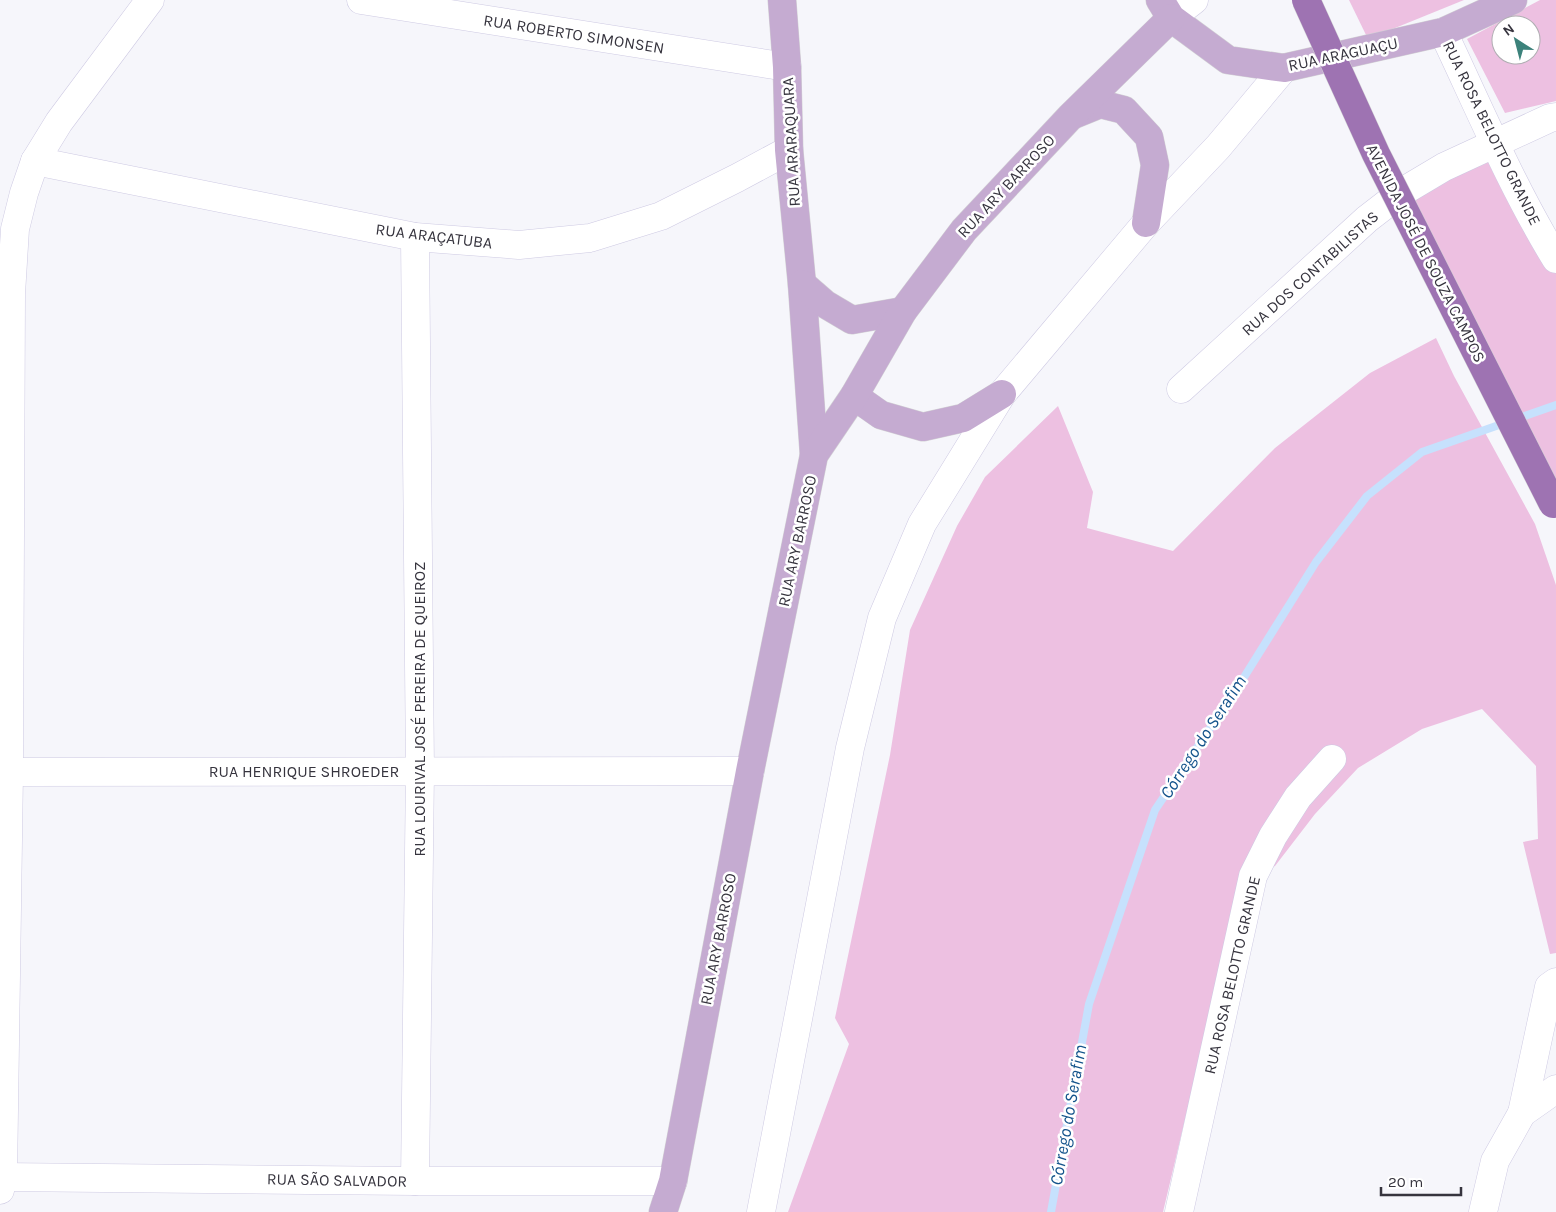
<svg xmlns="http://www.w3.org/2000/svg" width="1556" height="1212" viewBox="0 0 1556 1212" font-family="Karla,sans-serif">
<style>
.green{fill:#edc0e1;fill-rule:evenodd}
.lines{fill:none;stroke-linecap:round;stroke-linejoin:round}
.stream{stroke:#c6e1fd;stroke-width:8}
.minor-casing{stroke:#cecae3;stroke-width:29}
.major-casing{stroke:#d3d2d5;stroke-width:29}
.minor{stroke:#fff;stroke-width:28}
.major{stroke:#c5abd1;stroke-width:28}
.highway-bridge-casing{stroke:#d3d2d5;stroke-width:29;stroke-linecap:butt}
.highway-bridge{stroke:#9e73b2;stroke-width:28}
.labels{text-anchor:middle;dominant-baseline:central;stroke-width:5;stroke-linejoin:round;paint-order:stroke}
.street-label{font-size:16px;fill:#36343e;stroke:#fff}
.water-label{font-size:18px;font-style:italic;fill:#15548c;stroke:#fff}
</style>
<rect width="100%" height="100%" fill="#f6f6fb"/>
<g class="green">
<polygon points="1349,0 1464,0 1368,39"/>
<path d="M1540 0H1556V101L1505 113 1467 39ZM1501 25H1531V55H1501Z"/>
<polygon points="1495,143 1556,258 1556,509 1402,192"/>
<polygon points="1436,338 1454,376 1535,524 1556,585 1556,953 1550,954 1523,842 1538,839 1536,766 1482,709 1422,729 1358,768 1315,814 1275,866 1241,883 1163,1212 788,1212 849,1044 835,1018 890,755 910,630 957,526 985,477 1058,406 1093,492 1087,528 1173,551 1275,448 1370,373"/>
</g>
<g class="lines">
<polyline class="stream" points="1051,1212 1089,1004 1155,810 1241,682 1316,562 1367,496 1422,452 1556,405"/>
<defs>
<g id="minor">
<polyline points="361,0 787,67"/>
<polyline points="1171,18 1194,0"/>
<path d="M1443 32C1479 108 1512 187 1556 259"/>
<polyline points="35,161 415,237 519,245 590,238 661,216 737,178 789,150"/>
<polyline points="1181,389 1367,219 1402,192 1444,167 1550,118 1556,117"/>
<polyline points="9,772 750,771"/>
<polyline points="1522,1113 1549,987 1556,982"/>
<polyline points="0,1177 415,1181 673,1181"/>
<polyline points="415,1181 420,770 415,237"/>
<polyline points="0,1190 3,1177 9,772 11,294 15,229 24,193 35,161 59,122 150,0"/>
<polyline points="761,1212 850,748 882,618 922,524 1002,394 1146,223 1218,147 1284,68"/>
<polyline points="1179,1212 1253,876 1273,836 1298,797 1332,759"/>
<polyline points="1483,1212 1495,1161 1522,1113 1556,1089"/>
</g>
<g id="major">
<polyline points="782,0 787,67 789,150 802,284 814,455"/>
<polyline points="1160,0 1171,18 1228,60 1284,68 1443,32 1513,0"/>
<polyline points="1073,115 1100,104 1124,110 1149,137 1155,165 1146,223"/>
<polyline points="802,284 825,304 852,320 903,311"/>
<polyline points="854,396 881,415 923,427 963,418 1002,394"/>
<polyline points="663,1212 673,1181 750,771 814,455 854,396 903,311 964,230 1071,116 1171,18"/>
</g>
</defs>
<use href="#minor" class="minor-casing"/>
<use href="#major" class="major-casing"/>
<use href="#minor" class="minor"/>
<use href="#major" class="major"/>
<defs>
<polyline id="highway-bridge" points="1306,0 1376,154 1553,504"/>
</defs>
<use href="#highway-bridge" class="highway-bridge-casing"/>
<use href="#highway-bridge" class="highway-bridge"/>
</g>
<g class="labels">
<g class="street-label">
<text transform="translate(574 34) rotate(9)">RUA ROBERTO SIMONSEN</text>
<text transform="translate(1343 54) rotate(-12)">RUA ARAGUAÇU</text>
<text transform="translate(1492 133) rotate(64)">RUA ROSA BELOTTO GRANDE</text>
<text transform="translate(791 142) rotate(-93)">RUA ARARAQUARA</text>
<text transform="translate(1006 186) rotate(-47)">RUA ARY BARROSO</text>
<text transform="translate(434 236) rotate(7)">RUA ARAÇATUBA</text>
<text transform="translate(1426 253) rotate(63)">AVENIDA JOSÉ DE SOUZA CAMPOS</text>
<text transform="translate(1310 273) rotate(-42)">RUA DOS CONTABILISTAS</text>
<text transform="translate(797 541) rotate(-78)">RUA ARY BARROSO</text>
<text transform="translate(419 709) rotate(-90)">RUA LOURIVAL JOSÉ PEREIRA DE QUEIROZ</text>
<text x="304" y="771">RUA HENRIQUE SHROEDER</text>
<text transform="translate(718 939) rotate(-79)">RUA ARY BARROSO</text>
<text transform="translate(1232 975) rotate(-77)">RUA ROSA BELOTTO GRANDE</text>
<text transform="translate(337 1180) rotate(1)">RUA SÃO SALVADOR</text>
</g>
<g class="water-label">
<text transform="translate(1203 737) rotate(-57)">Córrego do Serafim</text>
<text transform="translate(1068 1115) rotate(-80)">Córrego do Serafim</text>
</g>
</g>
<g transform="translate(1516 40) rotate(324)"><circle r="24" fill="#ffffff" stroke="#afaeb2"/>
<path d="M0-4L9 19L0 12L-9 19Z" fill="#3c827b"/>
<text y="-8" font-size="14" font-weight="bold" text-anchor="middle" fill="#36343e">N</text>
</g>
<path d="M1381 1187v8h80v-8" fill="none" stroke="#36343e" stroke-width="2.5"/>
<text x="1388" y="1187" font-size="15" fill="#36343e" stroke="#ffffff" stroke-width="4" paint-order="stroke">20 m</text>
</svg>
